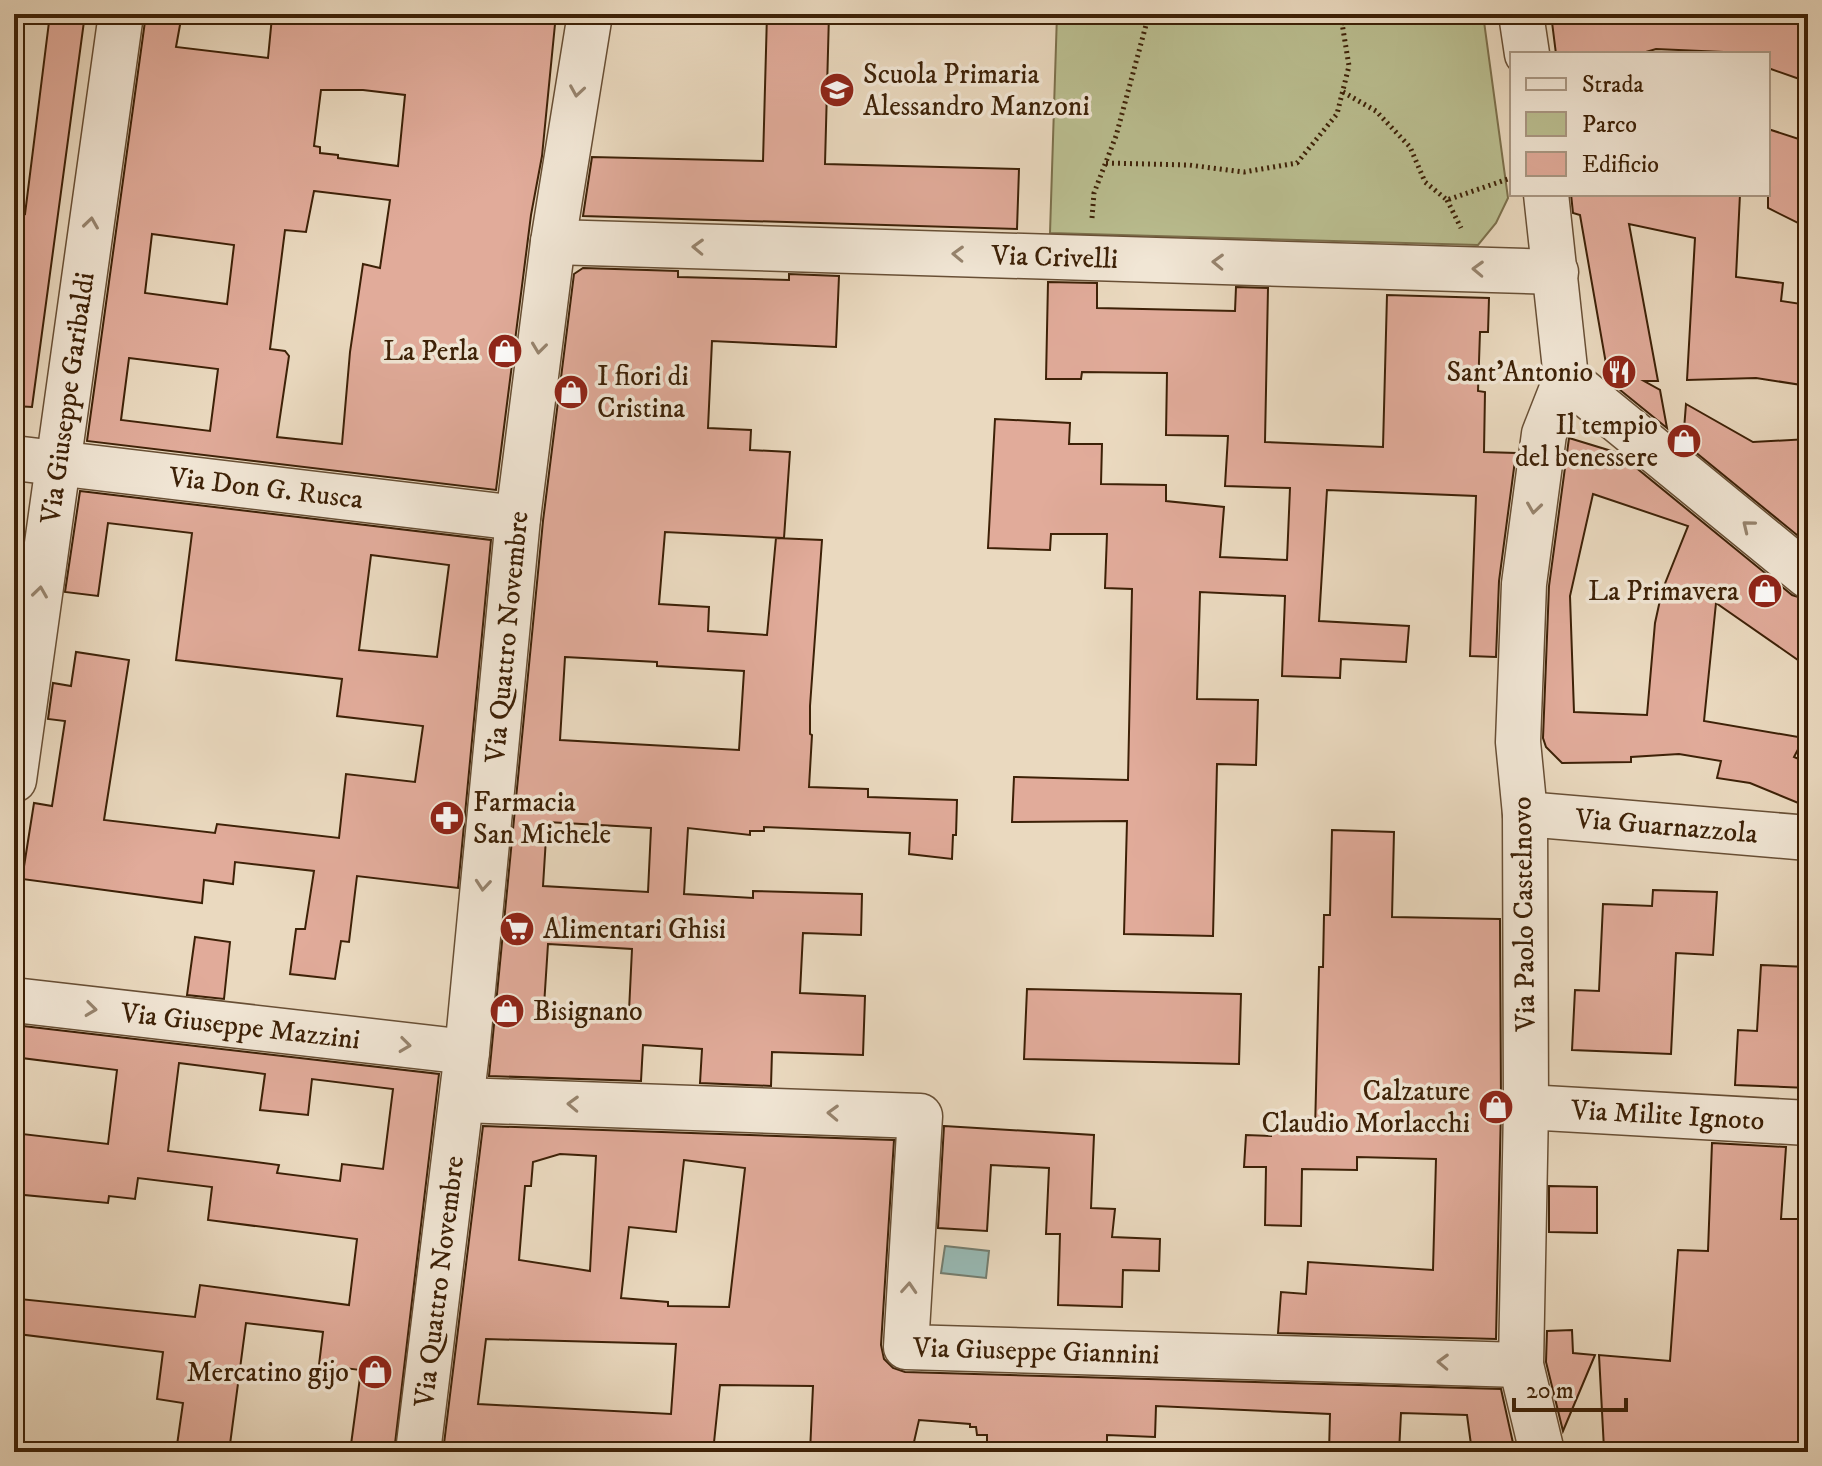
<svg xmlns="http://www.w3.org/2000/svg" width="1822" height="1466" viewBox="0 0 1822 1466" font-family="'IM FELL DW Pica',serif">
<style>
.green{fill:#babe90;stroke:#7c704c;stroke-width:2}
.water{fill:#98bab5;stroke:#747d6f;stroke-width:2}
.building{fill:#e1ab9a;stroke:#3d2107;stroke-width:2;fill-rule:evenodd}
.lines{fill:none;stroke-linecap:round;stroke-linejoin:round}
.minor-casing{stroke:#684f35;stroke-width:47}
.path{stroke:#3d2107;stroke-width:5;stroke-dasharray:2 4;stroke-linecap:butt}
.minor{stroke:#f1e6d5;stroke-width:44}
.oneway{stroke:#97846e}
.labels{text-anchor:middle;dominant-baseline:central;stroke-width:7;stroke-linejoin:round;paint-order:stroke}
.poi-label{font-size:28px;fill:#3d2107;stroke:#f1e6d5;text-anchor:end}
.street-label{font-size:28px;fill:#3d2107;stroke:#f1e6d5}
</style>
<rect width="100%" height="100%" fill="#ead9bf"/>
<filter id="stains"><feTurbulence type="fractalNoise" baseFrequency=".0025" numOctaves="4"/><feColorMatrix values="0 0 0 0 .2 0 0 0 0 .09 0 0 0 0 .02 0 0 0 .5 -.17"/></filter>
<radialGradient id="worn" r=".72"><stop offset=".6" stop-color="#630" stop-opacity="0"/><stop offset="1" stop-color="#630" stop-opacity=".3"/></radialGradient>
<polygon class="green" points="1057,14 1483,14 1508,198 1496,223 1478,245 1050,233"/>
<polygon class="water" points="945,1246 989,1251 986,1278 941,1273"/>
<g class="building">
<polygon points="50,14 85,14 32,407 14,406 14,212 25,214"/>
<path d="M146 14H182L176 47 268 58 272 17 279 16 280 14H556L542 156 531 215 496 490 87 441ZM321 90H363L405 95 398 166 338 158V155L320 153V147L314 146ZM314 191 390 200 380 268 363 264 350 352 342 444 277 437 289 356 285 351 270 349 285 230 306 232ZM152 234 234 245 227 304 145 293ZM129 358 218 369 210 431 121 420Z"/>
<polygon points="767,14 829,14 825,164 1019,169 1017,229 583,216 592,157 763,161"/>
<polygon points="1551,14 1808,14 1808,82 1768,68 1768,54 1656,49 1639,54 1556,54"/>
<polygon points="1768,129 1808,142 1808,228 1768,208"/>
<polygon points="1571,194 1740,194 1736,277 1783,283 1781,301 1808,305 1808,386 1756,378 1687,380 1695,238 1629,224 1658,381 1644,381 1660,390 1667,428 1609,381 1580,215 1573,213"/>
<path d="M583 268 678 271V277L789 280V274L839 276 836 347 712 341 708 428 751 430 750 450 790 452 784 538 665 532 659 604 709 607 708 631 767 635 776 538 822 540 810 706V734L812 735 809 787 868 789V797L957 800 956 835H953L952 859 909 854 910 833 764 827V831H750V835L688 828 684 894 753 898V891L862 894 861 935 803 933 800 993 865 996 863 1055 772 1052 771 1086 700 1083 702 1049 643 1045 641 1081 489 1076 543 521 574 274ZM565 657 657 662V666L744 671 739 750 560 740ZM547 822 651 828 648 892 543 886ZM548 944 632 949 629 1011 544 1006Z"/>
<polygon points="1048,282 1097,283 1097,308 1235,311 1236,287 1268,288 1265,442 1383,447 1387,295 1489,298 1488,332 1480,332 1478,391 1485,392 1484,452 1516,453 1499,581 1496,657 1470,656 1476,496 1327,490 1319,621 1409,626 1406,662 1341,659 1340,678 1282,676 1285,596 1200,592 1197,699 1258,700 1256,765 1217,764 1213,936 1124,934 1127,821 1012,822 1014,777 1128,780 1132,589 1105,588 1107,534 1051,534 1050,550 988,548 995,419 1070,423 1069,444 1102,444 1101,484 1166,485 1166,501 1224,507 1220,557 1287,560 1290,488 1225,486 1228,436 1166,435 1167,373 1082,372 1081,379 1046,379"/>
<polygon points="1686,404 1753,442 1808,439 1808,544 1683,442"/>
<path d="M1569 438 1618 453 1792 595 1808 600V667L1716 603 1704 721 1804 738 1794 757 1808 763V807L1750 783 1717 778 1721 761 1679 754 1631 757V762L1562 763 1546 747 1543 738 1549 586ZM1593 494 1688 526 1662 591 1655 623 1647 715 1574 712 1570 596Z"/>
<path d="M80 491 491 540 458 888 357 876 349 942 341 941 335 979 290 974 296 929H305L314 871 235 862 233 884 204 880 202 903 22 879 34 803 52 806 65 721 48 719 53 683 71 686 76 652 129 660 104 820 215 833 217 824 339 838 346 774 415 782 423 726 337 716 342 679 176 660 192 533 108 523 98 596 65 592ZM371 555 449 565 437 657 359 650Z"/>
<polygon points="1332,830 1394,832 1392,917 1500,919 1501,1107 1496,1339 1278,1333 1281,1292 1306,1294 1308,1262 1433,1270 1436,1159 1357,1157 1357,1170 1302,1169 1301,1226 1265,1225 1266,1167 1244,1167 1246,1135 1271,1136 1271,1130 1315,1131 1319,967 1323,967 1324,915 1330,915"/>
<polygon points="1653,890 1717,892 1713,955 1676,953 1671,1054 1572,1050 1575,990 1599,991 1603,904 1652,906"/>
<polygon points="195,937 230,942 224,999 187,995"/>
<polygon points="1761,965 1808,967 1808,1088 1735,1085 1738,1030 1757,1031"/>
<polygon points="1027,989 1241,994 1239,1064 1024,1059"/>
<path d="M14 1025 439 1074 394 1452H350L361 1370 319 1365 323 1332 246 1323 229 1452H176L183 1403 157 1399 163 1352 18 1334 20 1299 195 1317 200 1285 349 1305 357 1239 208 1220 212 1187 138 1178 135 1199 109 1196 108 1203 14 1194V1133L108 1144 117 1070 14 1057ZM179 1063 265 1074 260 1110 308 1115 312 1079 393 1089 383 1169 342 1164 340 1181 277 1173 279 1165 168 1151Z"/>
<path d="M483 1126 894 1140 881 1345 884 1359 893 1368 905 1372 1501 1389 1515 1452H1472L1467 1415 1401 1413 1399 1452H1329L1330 1414 1156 1406 1155 1437 1107 1435V1450L987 1444V1435H977L976 1427H970V1424L919 1420 914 1442H897V1452H810L813 1386 720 1385 713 1452 471 1444 470 1452H443ZM560 1154 596 1156 590 1271 519 1260 525 1186H531L533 1162ZM684 1160 745 1168 729 1307 668 1306V1302L621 1298 629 1227 676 1232ZM486 1339 676 1344 671 1414 478 1404Z"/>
<polygon points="944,1126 1094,1135 1091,1208 1115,1209 1112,1237 1160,1239 1159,1271 1123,1270 1122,1307 1058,1305 1060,1234 1046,1234 1049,1168 991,1165 987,1231 938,1228"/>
<polygon points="1712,1143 1786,1147 1781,1219 1808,1219 1808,1448 1604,1449 1599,1355 1670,1361 1678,1250 1708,1251"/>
<polygon points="1549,1186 1597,1187 1597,1233 1549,1232"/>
<polygon points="1572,1330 1573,1353 1595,1355 1563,1431 1546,1362 1547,1331"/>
</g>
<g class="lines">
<defs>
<g id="minor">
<polyline points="1521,14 1527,54"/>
<path id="s1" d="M553 242 1556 272"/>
<polyline points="1566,378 1808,576"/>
<path id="s2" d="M14 458 518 518"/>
<path id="s3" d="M14 780 121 14"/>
<path id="s4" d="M1525 814 1808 838"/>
<path id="s5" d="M14 1000 467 1052"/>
<path id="s6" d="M462 1100 920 1116 906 1347 1521 1365"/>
<path id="s7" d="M1526 1107 1808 1123"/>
<path id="s8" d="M418 1452 467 1052 518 518 553 242 590 14"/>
<polyline points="1542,1452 1521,1365 1526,1107 1525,814 1518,742 1524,584 1544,434 1566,378 1546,194"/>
</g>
</defs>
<use href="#minor" class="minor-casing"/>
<g class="path">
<polyline points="1342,23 1370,14"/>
<polyline points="1343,92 1376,111 1410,147 1425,182 1447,200 1508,179"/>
<polyline points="1106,163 1189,165 1244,172 1297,163 1337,114 1349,66 1342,23 1333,14"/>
<polyline points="1447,200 1461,228"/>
<polyline points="1092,218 1094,193 1116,136 1149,14"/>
</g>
<use href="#minor" class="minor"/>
</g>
<defs><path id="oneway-chevron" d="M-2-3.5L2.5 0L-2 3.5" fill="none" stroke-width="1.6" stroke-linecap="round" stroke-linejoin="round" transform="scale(2)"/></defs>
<g class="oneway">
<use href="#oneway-chevron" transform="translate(577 91) rotate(99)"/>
<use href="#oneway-chevron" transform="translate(91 223) rotate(-82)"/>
<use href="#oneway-chevron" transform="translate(698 247) rotate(-178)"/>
<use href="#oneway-chevron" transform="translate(958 254) rotate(-178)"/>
<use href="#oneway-chevron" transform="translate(1218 262) rotate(-178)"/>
<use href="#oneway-chevron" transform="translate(1478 269) rotate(-178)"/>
<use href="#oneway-chevron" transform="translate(539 348) rotate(97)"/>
<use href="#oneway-chevron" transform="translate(1534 508) rotate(98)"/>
<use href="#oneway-chevron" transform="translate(1748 526) rotate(-141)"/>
<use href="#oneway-chevron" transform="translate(40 592) rotate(-82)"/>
<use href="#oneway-chevron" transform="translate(483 885) rotate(95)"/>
<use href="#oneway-chevron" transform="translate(91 1009) rotate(7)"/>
<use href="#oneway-chevron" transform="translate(405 1045) rotate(7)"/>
<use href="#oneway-chevron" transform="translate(573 1104) rotate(-178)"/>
<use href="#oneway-chevron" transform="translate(833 1113) rotate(-178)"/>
<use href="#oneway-chevron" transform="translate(909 1288) rotate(-86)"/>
<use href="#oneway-chevron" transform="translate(1443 1362) rotate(-178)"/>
</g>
<defs>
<symbol id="school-disc" viewBox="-11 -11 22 22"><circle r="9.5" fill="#8f2418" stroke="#f1e6d5"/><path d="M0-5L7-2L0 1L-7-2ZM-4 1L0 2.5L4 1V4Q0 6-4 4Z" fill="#fff"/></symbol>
<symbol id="shop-disc" viewBox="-11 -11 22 22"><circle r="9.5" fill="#8f2418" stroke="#f1e6d5"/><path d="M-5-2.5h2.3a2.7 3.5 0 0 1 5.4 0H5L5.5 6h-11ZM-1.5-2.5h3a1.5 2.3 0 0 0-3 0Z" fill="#fff"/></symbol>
<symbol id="restaurant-disc" viewBox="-11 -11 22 22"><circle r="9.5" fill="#8f2418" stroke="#f1e6d5"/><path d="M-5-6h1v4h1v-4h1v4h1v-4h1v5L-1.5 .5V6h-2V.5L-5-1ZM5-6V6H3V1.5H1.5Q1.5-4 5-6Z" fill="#fff"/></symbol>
<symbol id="pharmacy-disc" viewBox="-11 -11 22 22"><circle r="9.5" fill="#8f2418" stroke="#f1e6d5"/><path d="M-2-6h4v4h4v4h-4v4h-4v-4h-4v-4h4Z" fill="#fff"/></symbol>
<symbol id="supermarket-disc" viewBox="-11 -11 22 22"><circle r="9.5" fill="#8f2418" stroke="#f1e6d5"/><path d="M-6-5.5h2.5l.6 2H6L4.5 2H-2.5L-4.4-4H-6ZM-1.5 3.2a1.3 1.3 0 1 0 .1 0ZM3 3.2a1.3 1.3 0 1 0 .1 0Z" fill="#fff"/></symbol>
</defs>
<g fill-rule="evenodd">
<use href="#school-disc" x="817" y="70" width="40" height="40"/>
<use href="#shop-disc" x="485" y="331" width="40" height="40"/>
<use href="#restaurant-disc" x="1599" y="352" width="40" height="40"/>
<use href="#shop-disc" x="551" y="372" width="40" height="40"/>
<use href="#shop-disc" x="1664" y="421" width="40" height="40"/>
<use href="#shop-disc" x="1745" y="571" width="40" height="40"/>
<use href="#pharmacy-disc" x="427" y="798" width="40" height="40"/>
<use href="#supermarket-disc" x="497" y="909" width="40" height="40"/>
<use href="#shop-disc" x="487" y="991" width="40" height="40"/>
<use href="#shop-disc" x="1476" y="1087" width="40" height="40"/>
<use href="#shop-disc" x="355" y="1352" width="40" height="40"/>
</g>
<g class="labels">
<g class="poi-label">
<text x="863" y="74" text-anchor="start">Scuola Primaria<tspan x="863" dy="32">Alessandro Manzoni</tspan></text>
<text x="479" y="351">La Perla</text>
<text x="1593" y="372">Sant'Antonio</text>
<text x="597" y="376" text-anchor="start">I fiori di<tspan x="597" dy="32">Cristina</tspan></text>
<text x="1658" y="425">Il tempio<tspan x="1658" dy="32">del benessere</tspan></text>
<text x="1739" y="591">La Primavera</text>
<text x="473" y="802" text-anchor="start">Farmacia<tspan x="473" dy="32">San Michele</tspan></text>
<text x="543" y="929" text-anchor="start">Alimentari Ghisi</text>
<text x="533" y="1011" text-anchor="start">Bisignano</text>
<text x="1470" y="1091">Calzature<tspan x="1470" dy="32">Claudio Morlacchi</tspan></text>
<text x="349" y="1372">Mercatino gijo</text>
</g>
<g class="street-label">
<text stroke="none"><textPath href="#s1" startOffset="502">Via Crivelli</textPath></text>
<text stroke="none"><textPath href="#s3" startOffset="386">Via Giuseppe Garibaldi</textPath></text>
<text stroke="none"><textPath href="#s2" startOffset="254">Via Don G. Rusca</textPath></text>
<text stroke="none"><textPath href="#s8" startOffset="820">Via Quattro Novembre</textPath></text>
<text stroke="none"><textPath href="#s4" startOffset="142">Via Guarnazzola</textPath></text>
<text transform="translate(1524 914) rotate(-91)">Via Paolo Castelnovo</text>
<text stroke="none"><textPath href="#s5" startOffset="228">Via Giuseppe Mazzini</textPath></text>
<text stroke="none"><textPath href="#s7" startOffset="142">Via Milite Ignoto</textPath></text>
<text stroke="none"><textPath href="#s8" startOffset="172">Via Quattro Novembre</textPath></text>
<text stroke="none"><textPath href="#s6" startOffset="820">Via Giuseppe Giannini</textPath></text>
</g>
</g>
<rect width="1822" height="1466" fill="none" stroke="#ead9bf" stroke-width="48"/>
<rect x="16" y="16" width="1790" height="1434" fill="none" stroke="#3d2107" stroke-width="4"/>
<rect x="24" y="24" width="1774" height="1418" fill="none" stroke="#3d2107" stroke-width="2"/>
<rect x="1510" y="52" width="260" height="144" fill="#f1e6d5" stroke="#a99783" stroke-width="2"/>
<rect x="1526" y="78" width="40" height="12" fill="#f1e6d5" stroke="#a99783" stroke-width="2"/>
<text x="1582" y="92" font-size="24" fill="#3d2107">Strada</text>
<rect x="1526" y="112" width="40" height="24" fill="#babe90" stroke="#a99783" stroke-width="2"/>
<text x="1582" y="132" font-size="24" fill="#3d2107">Parco</text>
<rect x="1526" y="152" width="40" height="24" fill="#e1ab9a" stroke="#a99783" stroke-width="2"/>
<text x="1582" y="172" font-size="24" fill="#3d2107">Edificio</text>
<path d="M1514 1398v12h112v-12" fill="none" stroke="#3d2107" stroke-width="4"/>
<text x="1526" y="1398" font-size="24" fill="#3d2107" stroke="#f1e6d5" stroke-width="6" paint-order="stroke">20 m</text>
<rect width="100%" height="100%" filter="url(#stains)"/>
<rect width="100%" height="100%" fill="url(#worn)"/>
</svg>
